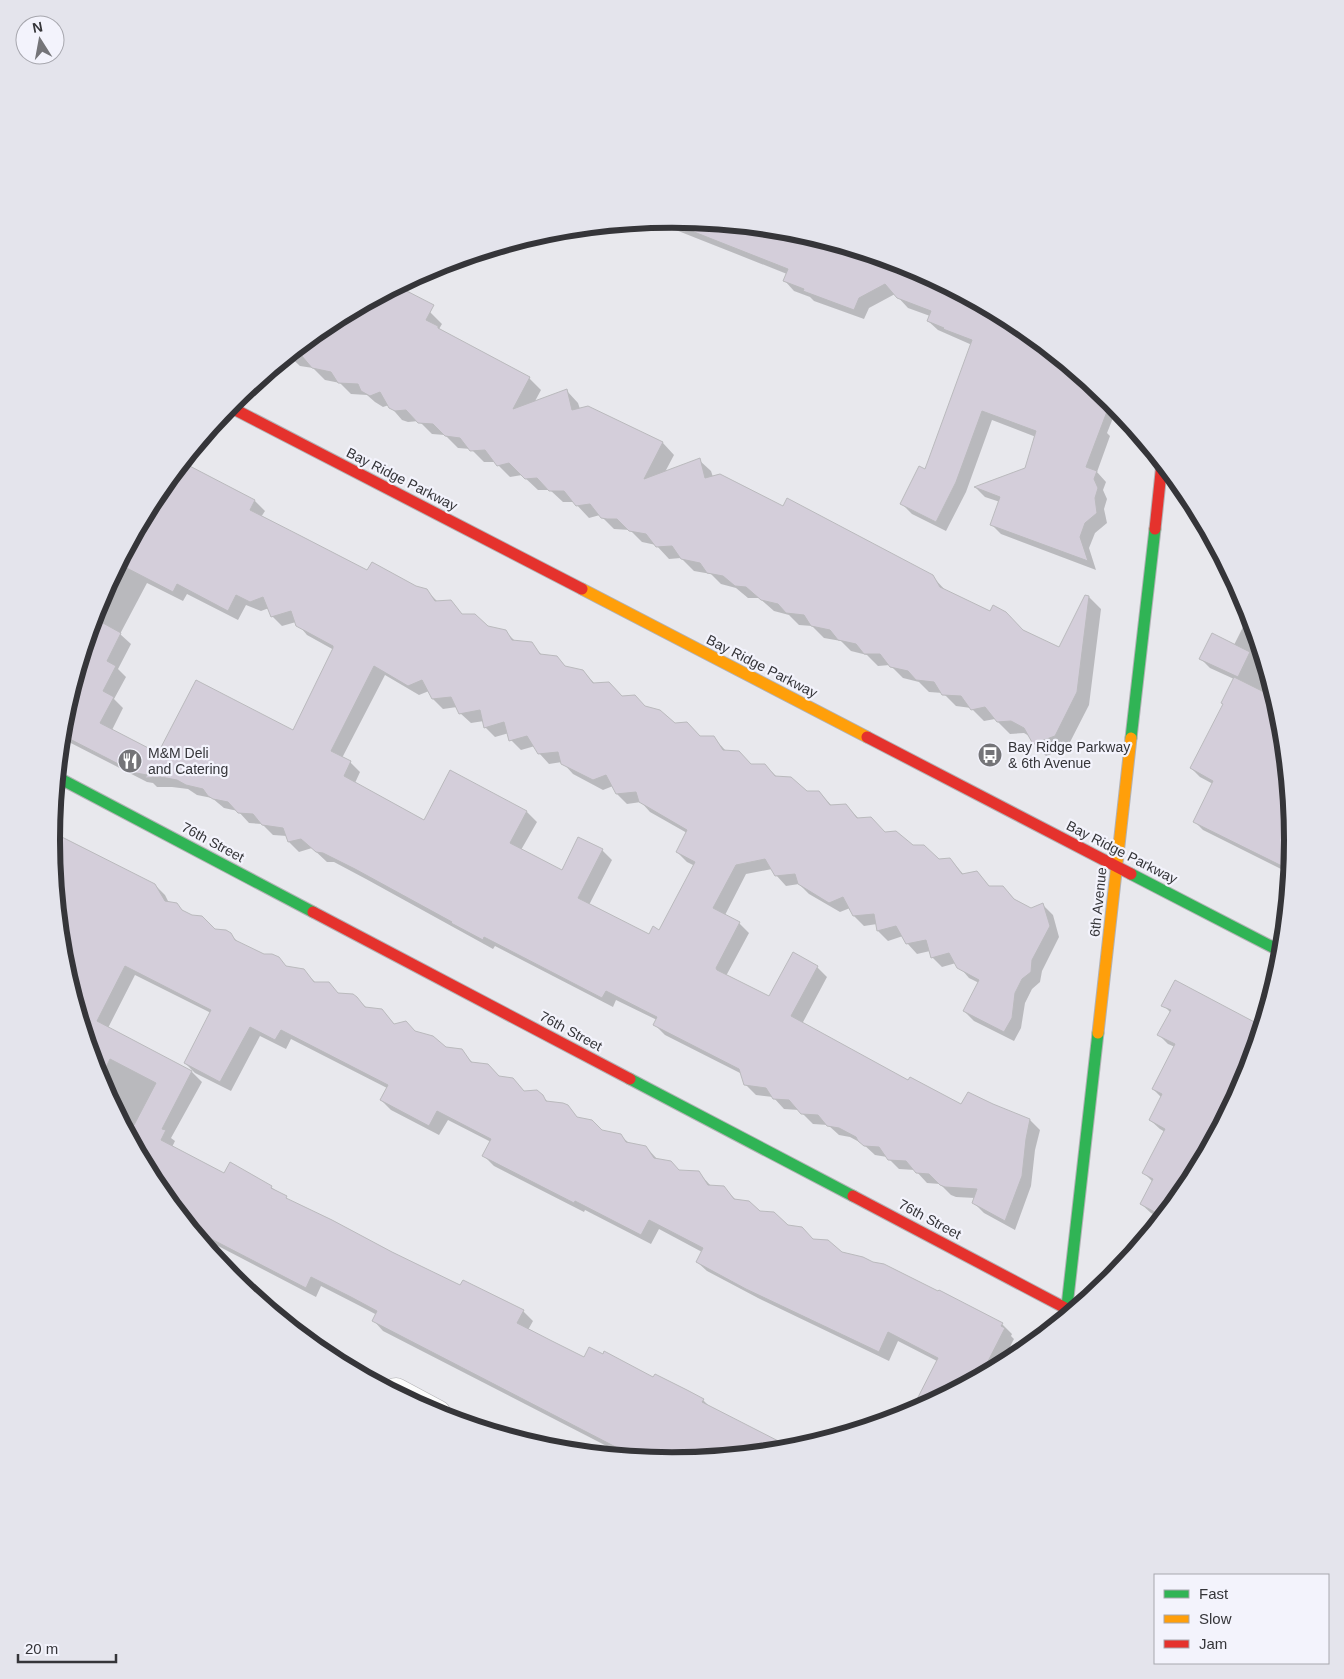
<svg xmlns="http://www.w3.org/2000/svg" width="1344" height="1679" viewBox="0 0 1344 1679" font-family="Helvetica,sans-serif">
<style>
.shadow{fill:#0003;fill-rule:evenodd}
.building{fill:#d4ceda;stroke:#bababd;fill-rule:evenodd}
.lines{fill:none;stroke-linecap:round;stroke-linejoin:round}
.street-casing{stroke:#b2b2b5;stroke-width:29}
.fast-casing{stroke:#b2b2b5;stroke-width:13}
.slow-casing{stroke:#b2b2b5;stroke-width:13}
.jam-casing{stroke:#b2b2b5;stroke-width:13}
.street{stroke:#fcfcfc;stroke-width:28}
.fast{stroke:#30b455;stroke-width:11}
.slow{stroke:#ff9f0a;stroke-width:11}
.jam{stroke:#e5322d;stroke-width:11}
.labels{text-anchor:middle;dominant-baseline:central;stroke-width:4.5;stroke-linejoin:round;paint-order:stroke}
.street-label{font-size:14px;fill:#353539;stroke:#f3f3fc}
.poi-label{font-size:14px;fill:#353539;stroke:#f3f3fc;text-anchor:start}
.rim{fill:none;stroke:#353539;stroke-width:6}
</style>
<rect width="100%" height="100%" fill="#e8e8ed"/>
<g class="shadow">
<polygon points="672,219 793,231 910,266 1017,324 1111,401 1117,408 1107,433 1110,436 1097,472 1106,482 1103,490 1107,499 1104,509 1107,523 1095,533 1089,548 1096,570 1001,534 991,524 1000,502 985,497 976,488 1026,469 1036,437 992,420 966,492 946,531 912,514 902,504 926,471 972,345 938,330 928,321 930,316 908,308 895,294 869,308 864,319 814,301 810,297 794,291 785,281 787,274 658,223 655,220"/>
<polygon points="430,312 442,324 439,329 529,378 541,390 534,403 567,391 578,403 580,409 587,407 663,443 674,455 665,472 699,460 711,471 713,477 783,507 932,576 947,592 1060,649 1089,597 1101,609 1089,705 1067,748 1046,756 1034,744 1029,736 1024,733 1010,734 995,719 984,721 971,708 956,706 943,693 929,692 919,682 903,678 890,665 878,666 867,655 851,651 841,641 824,638 812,626 799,625 789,615 774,611 759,598 748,598 736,588 721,584 711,574 694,571 681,558 669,559 656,545 642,542 630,530 614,529 600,515 589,518 574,502 563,502 550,490 538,490 522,475 510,477 495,462 484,462 471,449 458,448 445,435 432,434 419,421 408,422 402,420 389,405 383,407 375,402 367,395 351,394 340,383 325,380 313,368 300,366 288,355 327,323"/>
<path d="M182 463 255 501 265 511 261 517 368 572 426 590 438 602H450L464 616 487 627 505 631 516 642 531 644 542 655 557 657 567 668 583 671 595 684 645 708 700 737H713L726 751 751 765H765L777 777 806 793 819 792 832 806 846 805 859 819 885 833 939 860 950 859 964 875 977 873 991 888 1003 887 1017 902 1031 910 1043 905 1053 915 1059 937 1042 971 1040 982 1032 989 1025 1003 1021 1028 1014 1041 974 1021 964 1011 979 983 969 978 956 963 942 967 932 957 930 951 917 954 907 943 903 936 888 941 878 931 877 924 864 926 854 916 850 908 840 912 809 894 799 884 786 886 776 875 772 869 746 874 725 915 739 923 749 933 726 976 770 998 817 967 827 977 802 1024 909 1082 962 1106 1030 1120 1040 1130 1035 1150 1031 1186 1015 1230 984 1213 974 1203 975 1198 956 1197 951 1195 940 1184 927 1183 915 1170 899 1169 887 1157 875 1155 863 1144 850 1137 839 1135 828 1125 813 1124 799 1110 784 1109 773 1097 756 1095 746 1085 742 1074 665 1035 655 1025 657 1020 616 1000 613 1007 495 946 493 949 366 879 334 862H327L312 848 299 852 289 842 287 836 273 835 262 824 249 823 238 811 224 808 212 798 197 795 188 789 172 787H157L153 783 147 782 61 738 63 718 99 602 156 494ZM147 583 183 601 187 594 238 620 246 605 261 611 269 608 272 616 282 626 296 622 307 635 334 650 293 732 159 754 112 730 123 708 114 699 126 677 118 669 131 644 120 634ZM385 675 419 695 429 691 433 699 443 709 457 707 460 713 471 723 484 721 485 727 495 737 509 733 511 740 521 750 535 746 539 753 549 764 562 762 573 774 603 790 613 786 617 794 627 804 641 802 650 812 687 833 677 852 687 862 695 866 660 931 650 936 589 905 612 860 602 850 562 871 521 850 537 822 527 812 425 821 355 783 360 772 350 762 342 758Z"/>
<polygon points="1249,615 1281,719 1293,840 1289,873 1203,830 1194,821 1213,784 1200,777 1191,768 1224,704 1234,679 1210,668 1201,659 1234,645"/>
<polygon points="155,885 165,895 169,903 176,904 185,913 215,930 230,934 239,943 264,956 278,958 287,967 303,970 316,983 338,994 356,998 367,1008 382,1010 395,1025 416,1033 445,1049 461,1051 473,1063 499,1077 513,1079 525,1092 542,1096 549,1103 567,1106 579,1119 603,1132 620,1135 630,1144 646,1147 658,1160 679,1171 698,1172 711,1186 723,1187 736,1200 814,1240 1002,1324 1012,1334 1011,1336 1014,1339 1001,1364 911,1412 937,1361 898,1341 889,1361 758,1298 707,1271 697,1262 702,1252 659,1229 651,1244 585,1210 584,1212 494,1166 484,1156 491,1142 448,1120 439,1135 391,1110 381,1100 387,1088 291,1039 286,1049 260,1036 231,1091 195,1073 185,1063 211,1013 135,975 108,1028 192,1072 202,1082 171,1138 175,1141 172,1147 224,1174 271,1187 291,1202 461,1287 523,1311 533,1321 528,1330 584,1359 654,1378 703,1400 712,1409 785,1446 787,1443 796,1447 672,1460 626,1456 383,1331 374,1321 377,1315 362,1307 321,1286 316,1297 197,1235 156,1184 98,1077 63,960"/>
<polygon points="1176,982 1261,1027 1245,1077 1188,1185 1145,1237 1156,1216 1151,1213 1141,1204 1153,1182 1144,1173 1165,1132 1160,1129 1150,1120 1162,1098 1153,1089 1175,1047 1168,1044 1159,1035 1171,1013 1163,1005"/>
</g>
<g class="building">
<polygon points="686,220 793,231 910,266 1017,324 1111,401 1086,467 1097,471 1094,479 1098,488 1095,498 1097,513 1085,523 1080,537 1088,561 990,525 1000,497 974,487 1025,468 1036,431 982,411 956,482 936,522 900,504 919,466 925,469 972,340 943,329 944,328 927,321 931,311 897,298 885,284 859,298 854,310 803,291 804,289 783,281 788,269 684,228"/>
<polygon points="397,286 434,305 426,320 438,326 438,328 530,377 513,409 567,389 572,410 588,406 663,442 644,479 700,458 705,478 720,474 783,506 787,498 933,575 940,587 990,611 993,605 1006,612 1023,630 1059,647 1085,595 1089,596 1077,692 1055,736 1033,744 1024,728 1011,721 997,722 985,707 971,710 961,696 942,695 934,682 916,680 908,671 890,667 880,654 864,654 856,644 838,640 830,630 811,626 804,615 786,613 778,604 761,600 746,587 735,586 723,576 707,573 700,563 681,559 672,546 656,547 646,534 629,531 617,519 607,519 601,518 590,504 576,506 564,491 549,491 537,478 525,479 509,463 497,466 485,450 470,451 460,438 445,436 433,424 418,423 406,410 395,411 389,408 380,392 370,396 361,391 358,384 338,383 331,372 312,368 296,349 327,323"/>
<path d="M182 462 255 500 250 510 303 537 367 570 372 562 416 586 427 589 435 601 451 600 462 614H475L488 626 506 630 512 640 532 642 540 654 557 656 565 666 583 670 593 683 609 682 622 696 635 695 645 706 660 710 675 723 687 722 700 736H714L723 750 739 751 751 764H765L775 776 791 777 807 791H819L830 805 846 804 857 818 871 817 885 832 896 831 913 845H924L939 859 950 858 962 874 977 871 989 886H1003L1014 899 1031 908 1043 903 1050 926 1032 960 1031 972 1022 979 1015 993 1012 1018 1004 1032 963 1011 979 980 957 968 949 953 931 958 926 940 906 944 896 926 877 931 874 914 853 916 843 897 829 903 798 884 795 874 775 876 765 859 736 865 713 908 740 922 716 968 717 970 769 996 793 952 818 966 791 1016 908 1080 910 1077 961 1104 968 1092 993 1104 1030 1119 1026 1139 1022 1176 1005 1221 972 1203 977 1189 945 1187 940 1185 929 1174 916 1173 906 1161 888 1160 879 1147 864 1146 858 1141 856 1137 839 1128 827 1126 818 1115 801 1114 789 1100 773 1099 766 1088 744 1085 739 1069 653 1025 657 1017 606 991 602 998 484 937 483 940 451 923 452 922 355 869 323 853 316 852 301 839 288 842 283 828 262 825 253 814 238 813 228 802 213 799 208 796 203 789 186 785 177 780 161 777 145 778 147 775 136 773 62 735 63 718 94 618 121 633 107 661 116 666 103 691 114 697 100 723 158 753 196 680 293 730 333 648V646L296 626 291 611 271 617 263 597 250 602 236 595 228 611 177 584 173 592 119 564 156 494ZM374 666 408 686 422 680 432 699 451 697 459 714 480 710 484 728 504 722 509 741 527 736 538 754 558 752 561 764 593 780 606 775 616 794 636 792 639 802 687 830 676 852 695 862 659 930 653 926 649 934 578 898 603 849 578 837 562 870 510 843 527 811 450 770 424 820 344 776 351 761 331 751Z"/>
<polygon points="1212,633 1250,652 1238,677 1199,659"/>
<polygon points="1234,677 1274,697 1281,719 1293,840 1290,870 1193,822 1213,781 1190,768 1223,704 1221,703"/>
<polygon points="52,832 155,884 165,901 177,903 182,910 192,915 202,916 215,929 226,930 231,933 235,940 264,954 272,954 279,957 286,966 304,969 314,982 329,982 338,993 353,994 357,997 365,1007 382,1009 394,1024 406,1021 415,1031 433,1036 446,1047 462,1049 471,1062 488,1064 499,1076 513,1078 524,1091 537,1090 543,1095 546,1101 563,1103 568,1105 577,1117 592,1120 602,1130 621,1134 626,1142 646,1146 654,1158 671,1161 679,1170 699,1171 708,1185 724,1186 734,1199 749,1201 760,1211 774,1212 788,1225 802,1227 813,1239 828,1240 842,1252 863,1257 873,1262 884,1264 938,1291 939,1290 1003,1323 1001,1326 1005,1328 981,1375 910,1413 938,1358 888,1332 879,1352 746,1289 696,1262 703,1248 649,1220 641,1235 575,1201 574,1203 482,1156 491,1139 437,1111 429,1126 380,1100 388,1085 281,1030 275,1040 250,1027 220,1082 184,1063 211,1010 125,966 97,1021 192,1071 162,1129 166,1130 161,1140 224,1173 230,1162 272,1186 271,1188 287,1196 286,1198 332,1220 392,1252 460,1285 463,1280 524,1310 517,1323 550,1340 584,1357 589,1347 603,1354 604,1351 653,1377 655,1374 687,1390 704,1399 702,1402 792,1448 672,1460 635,1457 372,1321 377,1311 351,1297 311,1277 306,1288 192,1229 156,1184 120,1118 134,1125 156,1083 110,1059 100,1080 98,1077 63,960 51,839"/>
<polygon points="1175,980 1260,1025 1247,1051 1253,1054 1245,1077 1188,1185 1162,1216 1140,1204 1153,1179 1142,1173 1165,1129 1149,1120 1162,1094 1152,1089 1175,1044 1157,1035 1171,1010 1161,1006"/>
</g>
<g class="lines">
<defs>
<polyline id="street" points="396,1392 437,1414"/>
<g id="fast">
<polyline points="1131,738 1155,529"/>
<polyline points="57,777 313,912"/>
<polyline points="1131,874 1282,952"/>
<polyline points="630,1079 853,1196"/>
<polyline points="1066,1315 1098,1033"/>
</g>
<g id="slow">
<polyline points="582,589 867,737"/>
<polyline points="1098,1033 1131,738"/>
</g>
<g id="jam">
<polyline points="228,406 582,589"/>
<polyline points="1155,529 1162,463"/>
<polyline points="867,737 1131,874"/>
<polyline points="313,912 630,1079"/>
<polyline points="853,1196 1071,1311"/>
</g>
</defs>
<use href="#street" class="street-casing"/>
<use href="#fast" class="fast-casing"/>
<use href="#slow" class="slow-casing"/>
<use href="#jam" class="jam-casing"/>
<use href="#street" class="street"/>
<use href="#fast" class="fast"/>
<use href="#slow" class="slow"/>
<use href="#jam" class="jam"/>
</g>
<defs>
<symbol id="bus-disc" viewBox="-11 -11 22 22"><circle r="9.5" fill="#747478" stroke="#f3f3fc"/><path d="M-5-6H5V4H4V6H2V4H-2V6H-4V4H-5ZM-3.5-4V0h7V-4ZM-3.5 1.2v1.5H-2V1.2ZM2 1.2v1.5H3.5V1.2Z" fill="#fff"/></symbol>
<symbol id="restaurant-disc" viewBox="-11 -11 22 22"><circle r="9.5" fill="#747478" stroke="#f3f3fc"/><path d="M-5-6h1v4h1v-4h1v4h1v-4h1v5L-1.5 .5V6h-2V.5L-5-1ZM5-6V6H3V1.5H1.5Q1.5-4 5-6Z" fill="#fff"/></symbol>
</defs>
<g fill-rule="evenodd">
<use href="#bus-disc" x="976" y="741" width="28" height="28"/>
<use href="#restaurant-disc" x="116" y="747" width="28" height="28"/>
</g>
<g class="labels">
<g class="street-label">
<text transform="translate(402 479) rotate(27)">Bay Ridge Parkway</text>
<text transform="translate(762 666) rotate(27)">Bay Ridge Parkway</text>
<text transform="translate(213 842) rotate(28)">76th Street</text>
<text transform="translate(1122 852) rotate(27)">Bay Ridge Parkway</text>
<text transform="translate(1098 902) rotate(-84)">6th Avenue</text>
<text transform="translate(571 1031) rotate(28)">76th Street</text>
<text transform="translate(930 1219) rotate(28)">76th Street</text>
</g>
<g class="poi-label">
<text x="1008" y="747">Bay Ridge Parkway<tspan x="1008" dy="16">&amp; 6th Avenue</tspan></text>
<text x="148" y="753">M&amp;M Deli<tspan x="148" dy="16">and Catering</tspan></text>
</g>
</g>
<path d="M0 0H1344V1679H0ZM60 840a612 612 0 1 1 1224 0a612 612 0 1 1-1224 0Z" fill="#e4e4ec" fill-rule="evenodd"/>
<path class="rim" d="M60 840a612 612 0 1 1 1224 0a612 612 0 1 1-1224 0Z"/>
<rect x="1154" y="1574" width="175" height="90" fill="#f3f3fc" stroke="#a7a7ae"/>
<rect x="1164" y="1590" width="25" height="8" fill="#30b455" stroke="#a7a7ae"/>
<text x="1199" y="1599" font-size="15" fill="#353539">Fast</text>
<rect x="1164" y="1615" width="25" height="8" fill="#ff9f0a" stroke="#a7a7ae"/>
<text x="1199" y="1624" font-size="15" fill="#353539">Slow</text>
<rect x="1164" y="1640" width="25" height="8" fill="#e5322d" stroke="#a7a7ae"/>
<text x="1199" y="1649" font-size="15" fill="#353539">Jam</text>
<g transform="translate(40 40) rotate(349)"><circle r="24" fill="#f3f3fc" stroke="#a7a7ae"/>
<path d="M0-4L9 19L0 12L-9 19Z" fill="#747478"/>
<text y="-8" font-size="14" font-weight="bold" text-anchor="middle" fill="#353539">N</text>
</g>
<path d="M18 1654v8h98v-8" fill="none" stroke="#353539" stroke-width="2.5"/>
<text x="25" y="1654" font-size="15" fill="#353539" stroke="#f3f3fc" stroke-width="4" paint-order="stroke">20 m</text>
</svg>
